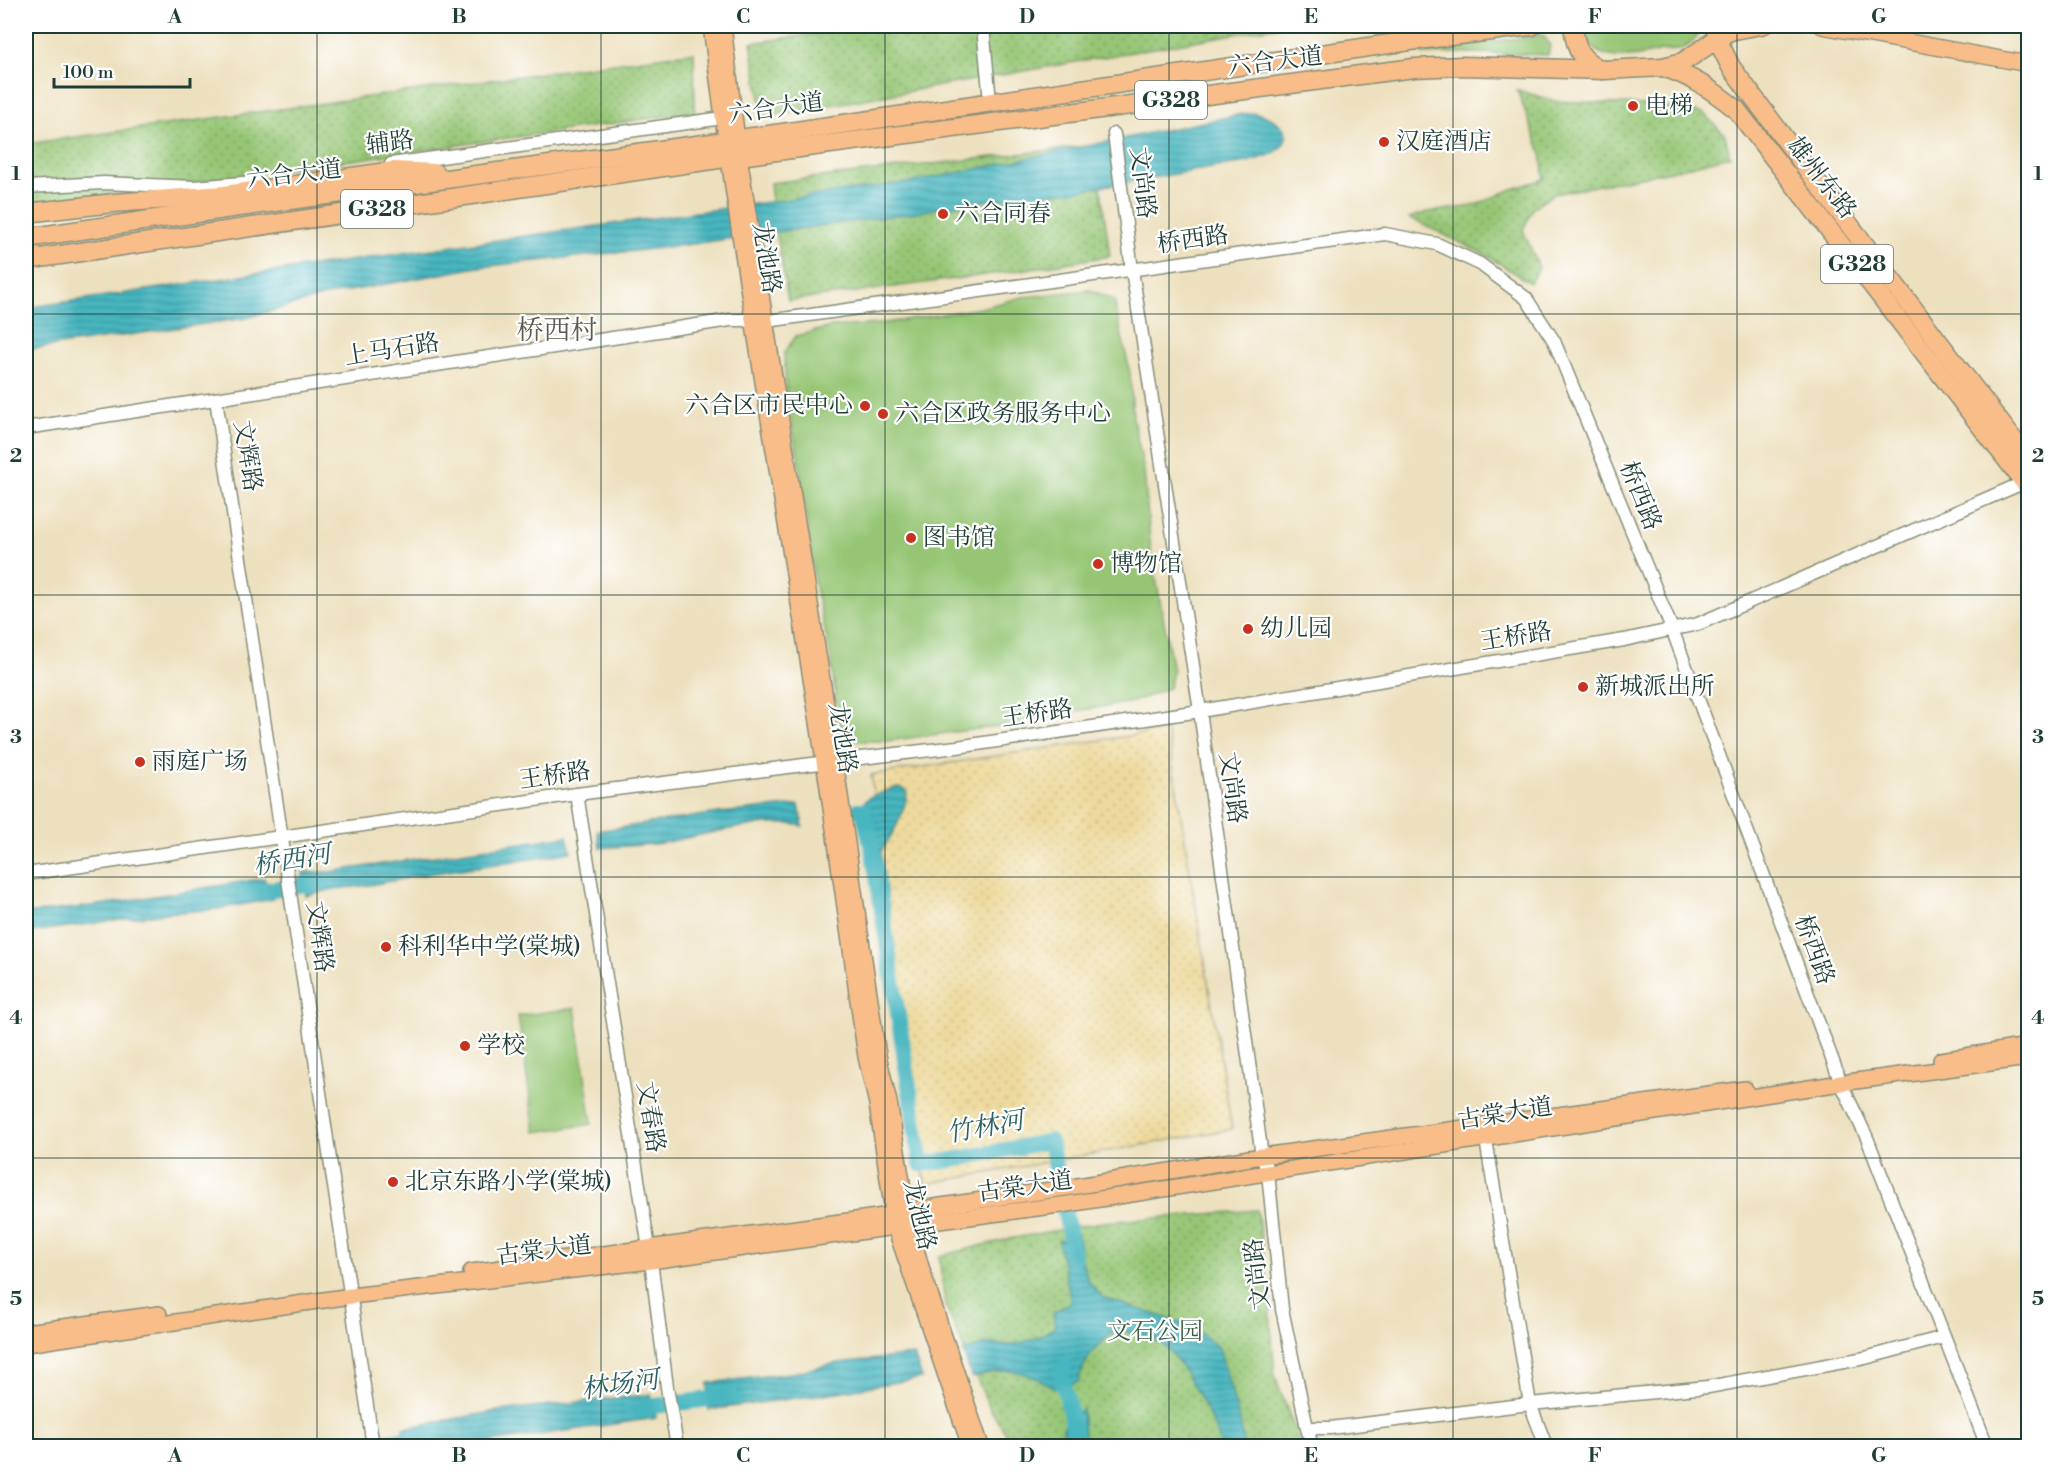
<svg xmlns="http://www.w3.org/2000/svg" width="2054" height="1472" viewBox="0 0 2054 1472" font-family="'Libre Bodoni','Noto Serif SC',serif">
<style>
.grass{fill:#96c675;stroke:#5a8254;stroke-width:1.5}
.sand{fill:url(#sand-dots);stroke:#868c69;stroke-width:1.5}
.park{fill:url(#park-dots);stroke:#5a8254;stroke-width:1.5}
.water{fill:url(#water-rules);stroke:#337a7a;stroke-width:1.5}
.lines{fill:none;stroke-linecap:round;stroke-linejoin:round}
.river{stroke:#47b6c0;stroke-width:16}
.minor-casing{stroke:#868e79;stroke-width:15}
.major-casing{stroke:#868e79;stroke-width:18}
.highway-casing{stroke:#868e79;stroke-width:21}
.minor{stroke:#fff;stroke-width:12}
.major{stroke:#f8bd89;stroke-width:15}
.highway{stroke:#f8bd89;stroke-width:18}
.grid{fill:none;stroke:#1f3d34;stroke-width:1.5;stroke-opacity:0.55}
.poi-dot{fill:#c8321e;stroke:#fff;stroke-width:2}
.labels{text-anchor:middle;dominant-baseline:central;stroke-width:4.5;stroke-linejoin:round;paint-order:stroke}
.shield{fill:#fff;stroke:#627771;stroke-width:1.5}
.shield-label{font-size:22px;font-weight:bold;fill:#1f3d34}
.street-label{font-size:24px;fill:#1f3d34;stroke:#fff}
.poi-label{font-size:24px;fill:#1f3d34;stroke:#fff;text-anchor:start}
.park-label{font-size:24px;fill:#3d5f44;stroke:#fff}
.water-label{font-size:26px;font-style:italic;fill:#2b615e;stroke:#fff}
.quarter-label{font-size:27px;fill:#5e5b4e;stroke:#fff}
.neatline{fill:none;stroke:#1f3d34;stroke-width:2}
.grid-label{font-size:20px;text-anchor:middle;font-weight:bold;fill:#1f3d34}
</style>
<defs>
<pattern id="sand-dots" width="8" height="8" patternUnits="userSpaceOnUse" patternTransform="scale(1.5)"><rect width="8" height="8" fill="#eeda9e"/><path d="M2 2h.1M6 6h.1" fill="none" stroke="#ccbc89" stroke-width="1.8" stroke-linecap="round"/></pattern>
<pattern id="park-dots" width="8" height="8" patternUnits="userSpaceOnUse" patternTransform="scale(1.5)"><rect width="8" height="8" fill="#96c675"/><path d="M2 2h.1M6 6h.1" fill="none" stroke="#7aa261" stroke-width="1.8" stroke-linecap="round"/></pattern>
<pattern id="water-rules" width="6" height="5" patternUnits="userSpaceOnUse" patternTransform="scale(1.5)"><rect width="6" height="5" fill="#47b6c0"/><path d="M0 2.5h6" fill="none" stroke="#3b959d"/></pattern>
</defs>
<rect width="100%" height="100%" fill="#fff"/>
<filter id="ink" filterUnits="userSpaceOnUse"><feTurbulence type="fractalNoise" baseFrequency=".0167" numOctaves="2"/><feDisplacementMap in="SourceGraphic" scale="12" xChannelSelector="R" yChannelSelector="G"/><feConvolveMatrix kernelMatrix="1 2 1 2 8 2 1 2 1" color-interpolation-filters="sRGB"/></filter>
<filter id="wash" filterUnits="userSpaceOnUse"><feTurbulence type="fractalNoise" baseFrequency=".008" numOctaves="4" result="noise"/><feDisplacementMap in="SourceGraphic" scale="24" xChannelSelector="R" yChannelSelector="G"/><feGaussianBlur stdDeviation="1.35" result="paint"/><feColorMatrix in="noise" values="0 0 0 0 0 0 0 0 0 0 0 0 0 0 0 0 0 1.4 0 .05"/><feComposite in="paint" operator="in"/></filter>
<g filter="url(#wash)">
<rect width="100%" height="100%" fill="#ede0be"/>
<g class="grass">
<path d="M1586 26H1703V27C1698 35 1693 44 1684 48 1678 51 1668 50 1661 51 1636 58 1584 67 1586 26Z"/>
<polygon points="1543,35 1550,46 1548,55 1470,53 1422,54 1422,51"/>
<polygon points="1090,290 1114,300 1130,373 1133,418 1144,471 1151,552 1173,671 1169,688 1133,702 1070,712 1030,722 887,741 853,741 839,724 830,653 815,587 800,468 786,392 784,353 796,336 831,327 879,324 981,308 1023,297"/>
<polygon points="575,1008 592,1124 535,1132 518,1016"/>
</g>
<polygon class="sand" points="1167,730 1232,1129 925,1184 871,775"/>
<g class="park">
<polygon points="871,26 1280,26 763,117 751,43"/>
<polygon points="694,52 695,112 26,206 26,144"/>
<polygon points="1517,90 1555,101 1644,105 1703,113 1725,135 1730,156 1671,171 1554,194 1533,208 1523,230 1539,268 1530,283 1484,254 1409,218 1428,212 1473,206 1512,189 1544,179 1541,153"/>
<polygon points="1095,145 1110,256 1008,272 788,301 772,207 770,183"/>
<polygon points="1257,1210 1268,1286 1275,1377 1301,1446 1014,1446 990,1409 945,1305 939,1256 1008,1239 1102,1222"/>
</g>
<g class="water">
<path d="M1255 113C1272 116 1300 131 1278 150 1270 157 1257 159 1247 162L1074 191 965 203 919 212 663 248 478 267 333 294 246 318 26 350V308L247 275 912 182 1242 114Z"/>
<path d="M894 788H902L907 791C907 809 888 847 874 858L865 840 863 810 865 801 870 797Z"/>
<path d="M799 805 803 826C761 817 704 836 661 843 641 846 620 846 600 848L597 831 719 813Z"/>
<polygon points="567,836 571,852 551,856 428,874 371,885 333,889 306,896 303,872 329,872"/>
<polygon points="264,878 273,899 218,909 166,913 26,933 26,914 106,904"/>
<path d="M1078 1234 1082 1262 1089 1282 1102 1297 1193 1327 1219 1348 1240 1421 1244 1446H1221C1216 1425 1183 1363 1167 1349 1154 1336 1133 1332 1115 1331 1096 1346 1084 1359 1078 1382L1056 1388C1023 1371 1008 1365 972 1378L963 1352 985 1344 1012 1345 1035 1339 1055 1327 1053 1313 1071 1302 1058 1241Z"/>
<polygon points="914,1355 922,1378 825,1394 709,1410 708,1383 791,1373 838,1363"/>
<polygon points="651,1394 656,1418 462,1446 406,1446 403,1428 497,1411"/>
<polygon points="1082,1409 1085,1446 1065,1446 1063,1427"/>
<polygon points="338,1439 340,1446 261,1446"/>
</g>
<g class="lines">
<g class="river">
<polyline points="858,810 863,810 874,858 921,1164 953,1160 1050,1141 1074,1257"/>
<polyline points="246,893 327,881"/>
<polyline points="1064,1366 1061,1374 1078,1446"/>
<polyline points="632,1409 732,1396"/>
<polyline points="350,1446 425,1436"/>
</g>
</g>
</g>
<g filter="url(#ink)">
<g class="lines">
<defs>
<g id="minor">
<polyline points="983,26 990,102"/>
<polyline points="1114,134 1132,270 1200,711 1262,1156 1268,1173 1282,1309 1307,1428 1312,1446"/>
<polyline points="391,164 723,118"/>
<polyline points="26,187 104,183 194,187 255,182"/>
<polyline points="216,399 373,1446"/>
<polyline points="26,428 730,320 746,320 753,323 1385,234 1437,244 1480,264 1526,298 1554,341 1672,629 1841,1083 1867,1138 1987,1446"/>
<polyline points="577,794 651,1261 667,1387 677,1446"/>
<polyline points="26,874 577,794 835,761 957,747 1200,711 1624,640 1698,624 2025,482"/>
<polyline points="1486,1140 1530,1404 1546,1446"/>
<polyline points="1307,1428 1330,1428 1530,1404 1708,1387 1865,1358 1944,1337"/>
</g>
<g id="major">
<path d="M711 26C742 272 786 516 824 761 839 860 852 959 866 1057L877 1104 895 1227 970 1446"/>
<polyline points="723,26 739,156 835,761 878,1055 889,1102 909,1225 924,1277 981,1446"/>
<polyline points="1822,26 2028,64"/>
<polyline points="1717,39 1732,32 1764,26"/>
<polyline points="1941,1060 2028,1046"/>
<polyline points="471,1272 892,1215 906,1211 1065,1188 1262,1156 1745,1089"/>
<polyline points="26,1332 159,1314"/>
<polyline points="26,1344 351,1296 651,1261 909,1225 1068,1204 1841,1083 2028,1058"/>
</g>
<g id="highway">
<path d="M1573 26C1576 50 1579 59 1602 70"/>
<polyline points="1717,39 1731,67 1819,185 2028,459"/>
<path d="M1663 67C1693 77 1711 89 1736 109L2028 487"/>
<polyline points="26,213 114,203 224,195 394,171 435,173"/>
<polyline points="26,238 232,208 726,141 1410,41 1532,26"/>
<polyline points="26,260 739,156 1414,68 1462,66 1604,70 1663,67 1683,62 1717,39 1716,26"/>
</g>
</defs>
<use href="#minor" class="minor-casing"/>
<use href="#major" class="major-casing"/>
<use href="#highway" class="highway-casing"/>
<use href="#minor" class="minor"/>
<use href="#major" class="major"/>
<use href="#highway" class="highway"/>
</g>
</g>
<path class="grid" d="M317 26V1446M601 26V1446M885 26V1446M1169 26V1446M1453 26V1446M1737 26V1446M26 314H2028M26 595H2028M26 877H2028M26 1158H2028"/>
<g class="poi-dot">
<circle cx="1633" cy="106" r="6"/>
<circle cx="1384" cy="142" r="6"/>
<circle cx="943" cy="214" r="6"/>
<circle cx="865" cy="406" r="6"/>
<circle cx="883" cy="414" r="6"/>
<circle cx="911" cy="538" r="6"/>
<circle cx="1098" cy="564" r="6"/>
<circle cx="1248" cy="629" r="6"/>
<circle cx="1583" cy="687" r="6"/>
<circle cx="140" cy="762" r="6"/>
<circle cx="386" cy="947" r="6"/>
<circle cx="465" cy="1046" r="6"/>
<circle cx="393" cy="1182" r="6"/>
</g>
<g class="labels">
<g class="shield">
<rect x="1135" y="81" width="72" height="38" rx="4.5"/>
<rect x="341" y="190" width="72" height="38" rx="4.5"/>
<rect x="1821" y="245" width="72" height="38" rx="4.5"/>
</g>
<g class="shield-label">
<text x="1171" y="100">G328</text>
<text x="377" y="209">G328</text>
<text x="1857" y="264">G328</text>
</g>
<g class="street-label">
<text transform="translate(1275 62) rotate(-7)">六合大道</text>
<text transform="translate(776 109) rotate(-8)">六合大道</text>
<text transform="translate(390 143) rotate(-7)">辅路</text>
<text transform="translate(294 175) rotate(-7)">六合大道</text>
<text transform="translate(1821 178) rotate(52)">雄州东路</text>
<text transform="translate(1142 183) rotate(83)">文尚路</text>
<text transform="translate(1193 240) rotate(-8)">桥西路</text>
<text transform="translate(766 258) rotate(81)">龙池路</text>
<text transform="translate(392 350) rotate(-9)">上马石路</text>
<text transform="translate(247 456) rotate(81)">文辉路</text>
<text transform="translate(1640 496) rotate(68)">桥西路</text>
<text transform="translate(1516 637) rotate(-9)">王桥路</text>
<text transform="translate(1037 714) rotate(-8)">王桥路</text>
<text transform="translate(842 738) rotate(81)">龙池路</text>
<text transform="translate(555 776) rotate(-8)">王桥路</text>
<text transform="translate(1232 788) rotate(82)">文尚路</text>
<text transform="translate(319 937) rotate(82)">文辉路</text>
<text transform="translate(1814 950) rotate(70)">桥西路</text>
<text transform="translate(1505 1114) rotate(-9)">古棠大道</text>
<text transform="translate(650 1117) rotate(81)">文春路</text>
<text transform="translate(1025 1187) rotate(-8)">古棠大道</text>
<text transform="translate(919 1215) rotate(77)">龙池路</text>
<text transform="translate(544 1251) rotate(-7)">古棠大道</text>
<text transform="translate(1258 1274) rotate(-97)">文尚路</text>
</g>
<g class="poi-label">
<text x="1645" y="106">电梯</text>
<text x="1396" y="142">汉庭酒店</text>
<text x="955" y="214">六合同春</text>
<text x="853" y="406" text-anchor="end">六合区市民中心</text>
<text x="895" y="414">六合区政务服务中心</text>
<text x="923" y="538">图书馆</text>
<text x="1110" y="564">博物馆</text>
<text x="1260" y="629">幼儿园</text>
<text x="1595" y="687">新城派出所</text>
<text x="152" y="762">雨庭广场</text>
<text x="398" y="947">科利华中学(棠城)</text>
<text x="477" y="1046">学校</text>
<text x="405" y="1182">北京东路小学(棠城)</text>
</g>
<g class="park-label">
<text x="1155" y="1332">文石公园</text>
</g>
<g class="water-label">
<text transform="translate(292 860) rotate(-9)">桥西河</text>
<text transform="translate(985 1127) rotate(-10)">竹林河</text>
<text transform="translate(620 1385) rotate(-8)">林场河</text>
</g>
<g class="quarter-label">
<text x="557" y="331">桥西村</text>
</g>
</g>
<rect width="2054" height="1472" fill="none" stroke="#fff" stroke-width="66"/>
<path d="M54 78v9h136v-9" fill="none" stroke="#1f3d34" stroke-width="3"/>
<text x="63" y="78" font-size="18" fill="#1f3d34" stroke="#ffffff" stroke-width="4.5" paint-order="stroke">100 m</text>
<rect x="33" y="33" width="1988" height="1406" class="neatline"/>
<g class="grid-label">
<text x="175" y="23">A</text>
<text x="459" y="23">B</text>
<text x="743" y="23">C</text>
<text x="1027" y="23">D</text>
<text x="1311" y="23">E</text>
<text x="1595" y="23">F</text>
<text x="1879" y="23">G</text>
<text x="16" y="180">1</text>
<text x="2038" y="180">1</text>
<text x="16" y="462">2</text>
<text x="2038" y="462">2</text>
<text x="16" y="743">3</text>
<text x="2038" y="743">3</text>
<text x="16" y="1024">4</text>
<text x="2038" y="1024">4</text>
<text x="16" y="1305">5</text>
<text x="2038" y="1305">5</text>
<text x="175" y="1462">A</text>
<text x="459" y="1462">B</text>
<text x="743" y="1462">C</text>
<text x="1027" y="1462">D</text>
<text x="1311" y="1462">E</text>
<text x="1595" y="1462">F</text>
<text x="1879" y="1462">G</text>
</g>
</svg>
